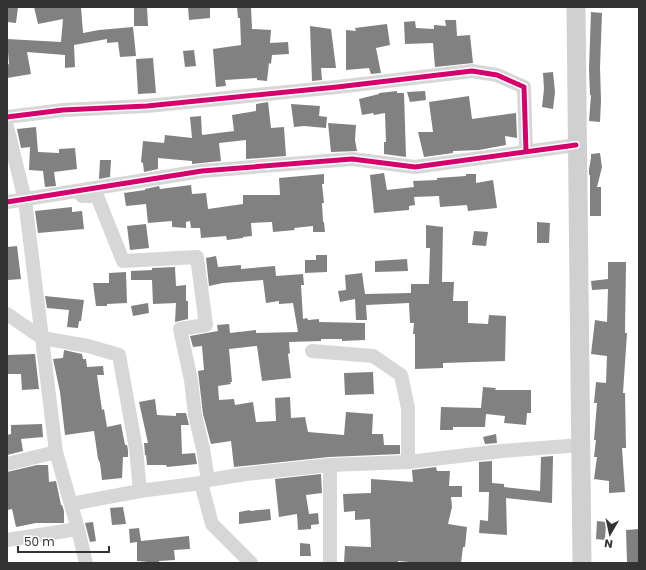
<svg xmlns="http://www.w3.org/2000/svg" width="646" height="570" viewBox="0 0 646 570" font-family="Poppins,sans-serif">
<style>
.building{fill:#818181}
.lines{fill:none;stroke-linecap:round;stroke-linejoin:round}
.street{stroke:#d7d7d7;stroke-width:14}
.secondary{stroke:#d0d0d0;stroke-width:19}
.cycleway-casing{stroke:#fff;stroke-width:8}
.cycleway{stroke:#d6006c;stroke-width:5}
</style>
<rect width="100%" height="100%" fill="#fff"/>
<g class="building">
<polygon points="7,7 18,7 16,23 7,22"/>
<polygon points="34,7 81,7 83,33 99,30 133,27 136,56 120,57 118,42 107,43 107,39 74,45 75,67 65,68 65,55 27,52 31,74 7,78 7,65 9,64 7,39 61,42 63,19 38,24"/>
<polygon points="134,7 147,7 148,26 134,26"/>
<polygon points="188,7 210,7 210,18 189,20"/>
<polygon points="237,7 251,7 252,29 271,30 270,43 288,42 289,54 272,55 271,64 269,63 267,81 257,80 257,78 225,80 226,86 216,87 213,49 241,45 240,18 238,18"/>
<polygon points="591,12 602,13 600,67 601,101 600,122 589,121 591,95 590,95 589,69"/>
<polygon points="445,20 456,20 457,36 470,35 473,63 435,67 433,43 405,44 404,22 415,21 416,28 434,29 434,25 446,26"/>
<polygon points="387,24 390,45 376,48 381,73 371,74 369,68 346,70 346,30 356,31 355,28"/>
<polygon points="310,26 331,29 336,68 321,68 322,80 312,81"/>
<polygon points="194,50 196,66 185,67 183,51"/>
<polygon points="153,58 156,93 138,94 136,59"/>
<polygon points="553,72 555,92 553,109 542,107 544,89 543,73"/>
<polygon points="397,91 397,93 404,93 406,157 384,154 384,142 386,142 385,113 374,115 373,113 362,115 359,99 379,94 379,93"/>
<polygon points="425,91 426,100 410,102 407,92"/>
<polygon points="469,96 472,119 516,113 517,138 505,136 506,145 479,150 453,151 453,153 424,157 418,132 433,132 429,102"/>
<polygon points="268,102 271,128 284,127 286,156 246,159 246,140 219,143 221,161 192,164 192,161 158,158 158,169 144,172 143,163 141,162 143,141 164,143 165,135 192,138 190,117 201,116 202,135 234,131 232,115 256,111 256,104"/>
<polygon points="291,104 320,106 319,116 327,117 326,128 304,126 294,127"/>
<polygon points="328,123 356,125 355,140 357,151 331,152"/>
<polygon points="36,127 38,152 59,153 59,149 75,148 77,169 54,172 56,186 45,187 43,171 29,170 30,147 21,148 17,129"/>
<polygon points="600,153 602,167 597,187 601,187 601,216 590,216 590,175 589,175 589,169 591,158 591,154"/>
<polygon points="100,160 111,160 110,177 99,179"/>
<polygon points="384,173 387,190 414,187 413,181 437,180 437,178 466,176 466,174 476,174 476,183 493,180 497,208 468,211 467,205 440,207 439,196 414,197 415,205 409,206 409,210 374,213 370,175"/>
<polygon points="324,174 324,184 322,184 324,203 322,203 323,222 324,222 325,232 313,232 313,226 294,228 295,230 273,232 272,222 251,223 252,236 243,237 243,238 227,240 226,236 201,238 200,228 191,228 190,221 186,222 186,228 172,227 172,221 148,223 146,204 126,206 124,193 145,190 145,189 159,186 160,189 191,185 192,194 206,193 208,209 243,204 243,195 280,195 279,178"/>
<polygon points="72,207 72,212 82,211 84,229 38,233 35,211"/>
<polygon points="537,222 550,223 549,243 537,243"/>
<polygon points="146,224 149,248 130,250 127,226"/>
<polygon points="426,225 443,227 442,282 454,282 453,301 468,301 468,323 488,324 489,315 506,316 505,361 443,363 443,368 415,369 415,334 413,334 414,323 410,323 409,303 366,305 367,320 356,320 355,299 340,302 338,291 346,290 345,275 362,273 365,294 411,293 411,284 429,284 430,248 426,248"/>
<polygon points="474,231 488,232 486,246 472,245"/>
<polygon points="17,246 21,279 8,280 7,247"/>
<polygon points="316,255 327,255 327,272 305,273 305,260 316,260"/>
<polygon points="216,256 218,267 241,265 241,269 275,266 276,276 303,274 304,285 301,285 303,319 307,318 308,320 319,319 319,322 365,323 365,340 342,341 342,339 321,339 321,341 289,342 290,353 288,354 291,378 262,381 257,346 229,349 232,382 230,382 231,384 218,386 219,400 234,399 235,405 253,402 256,422 276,421 275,398 290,397 291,418 305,417 308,432 344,435 346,412 373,414 372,434 383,434 384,445 400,445 400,454 329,457 234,467 231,441 211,444 203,414 198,371 204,370 202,346 193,347 190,336 218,331 217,325 229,324 230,333 256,330 256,333 298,332 293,303 279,304 279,301 266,303 263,280 223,283 209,286 206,258"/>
<polygon points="407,259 408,271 375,272 375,261"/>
<polygon points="608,262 626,262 625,333 627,333 623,393 625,393 626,448 622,448 625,492 609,493 609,481 594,479 597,457 594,457 596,440 594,440 597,403 594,403 596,382 606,383 607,356 591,354 595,320 607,322 608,289 592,290 591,281 608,279"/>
<polygon points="175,267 176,286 186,285 186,301 188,301 188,319 175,322 176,303 153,304 152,280 131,280 131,271 152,270 152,268"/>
<polygon points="126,272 127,303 107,304 107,306 96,306 93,283 109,283 109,273"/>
<polygon points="45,296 84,300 81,321 79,321 78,328 67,327 69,310 47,308"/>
<polygon points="148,303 149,313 133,316 131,306"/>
<polygon points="64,350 82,354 83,359 86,359 87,367 103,366 104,375 97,375 102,410 104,409 107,427 121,424 125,445 127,445 128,450 128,457 123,457 122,478 102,480 100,463 98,459 94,431 65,435 60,392 53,359 63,358"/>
<polygon points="35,354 39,389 22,390 21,374 7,374 7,355"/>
<polygon points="373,372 374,394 345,395 344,373"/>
<polygon points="483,387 496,388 495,390 531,390 531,413 527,413 526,425 504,423 505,416 486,414 485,427 453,427 453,430 440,430 441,407 481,408"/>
<polygon points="155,399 157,415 176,416 176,413 186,413 189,425 181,425 182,454 195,453 197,464 167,467 166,465 147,465 146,455 145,455 144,443 148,443 139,402"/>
<polygon points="42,424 43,437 21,439 23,451 7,455 7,435 11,434 11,425"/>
<polygon points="496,434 497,443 485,444 483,437"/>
<polygon points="553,456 552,503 506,498 507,535 479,533 480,520 488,521 489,492 479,492 479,462 492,461 492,483 504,484 504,487 540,491 541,457"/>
<polygon points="37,465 48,465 49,482 56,481 61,505 62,505 64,511 64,523 36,523 16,527 12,509 7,510 7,472"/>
<polygon points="436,467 437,471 450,471 449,486 462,486 462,497 451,497 452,507 448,524 467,527 465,547 463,547 461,563 421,563 398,561 398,563 344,563 345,546 371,547 370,519 355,520 355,511 344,512 343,494 371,493 371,479 413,482 412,470"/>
<polygon points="321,474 322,493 306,495 309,514 318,513 319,524 311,525 311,529 298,530 297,514 279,517 275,479"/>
<polygon points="123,507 126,524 112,525 110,508"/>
<polygon points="270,509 271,520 239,524 239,512 250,510 250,511"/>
<polygon points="597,521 606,522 605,540 596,539"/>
<polygon points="93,522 96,541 90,542 85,523"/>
<polygon points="139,528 141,541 189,536 190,549 174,550 175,560 159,561 159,563 137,561 137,542 130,543 129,529"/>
<polygon points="639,529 639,563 627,563 626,530"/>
<polygon points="300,543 310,544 311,556 300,556"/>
</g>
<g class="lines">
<g class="street">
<polyline points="7,117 63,110 147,106 337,87 472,71 497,75 524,87 526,151"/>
<polyline points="7,127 25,200 56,452 78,529 86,563"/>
<polyline points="82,196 97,196 123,261 197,257 206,325 180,329 191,380 195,415 203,449 208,480"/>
<polyline points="7,202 202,171 352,159 415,167 576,145"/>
<polyline points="7,314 42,338 88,346 119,355 136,449 140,491"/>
<polyline points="312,351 373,356 401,375 408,408 408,462 502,451 581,445"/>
<polyline points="7,464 56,452"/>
<polyline points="201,483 212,524 251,563"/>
<polyline points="71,504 140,491 201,483 208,480 246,474 330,465 408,462"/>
<polyline points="7,540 78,529"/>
<polyline points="330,563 330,465"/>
</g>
<polyline class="secondary" points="576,7 582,563"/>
<defs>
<g id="cycleway">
<polyline points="7,117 63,110 147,106 337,87 472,71 497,75 524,87 526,151"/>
<polyline points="7,202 202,171 352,159 415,167 576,145"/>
</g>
</defs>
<use href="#cycleway" class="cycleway-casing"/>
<use href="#cycleway" class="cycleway"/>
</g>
<rect width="646" height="570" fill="none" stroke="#333333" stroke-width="16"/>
<g transform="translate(610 534) rotate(189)" stroke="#ffffff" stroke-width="3" paint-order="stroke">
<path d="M0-3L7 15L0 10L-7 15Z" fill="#333333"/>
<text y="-6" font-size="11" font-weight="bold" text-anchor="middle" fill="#333333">N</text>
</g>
<path d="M18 546v6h91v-6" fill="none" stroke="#333333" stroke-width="2"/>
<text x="24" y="546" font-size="12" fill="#333333" stroke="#ffffff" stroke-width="3" paint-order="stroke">50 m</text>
</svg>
